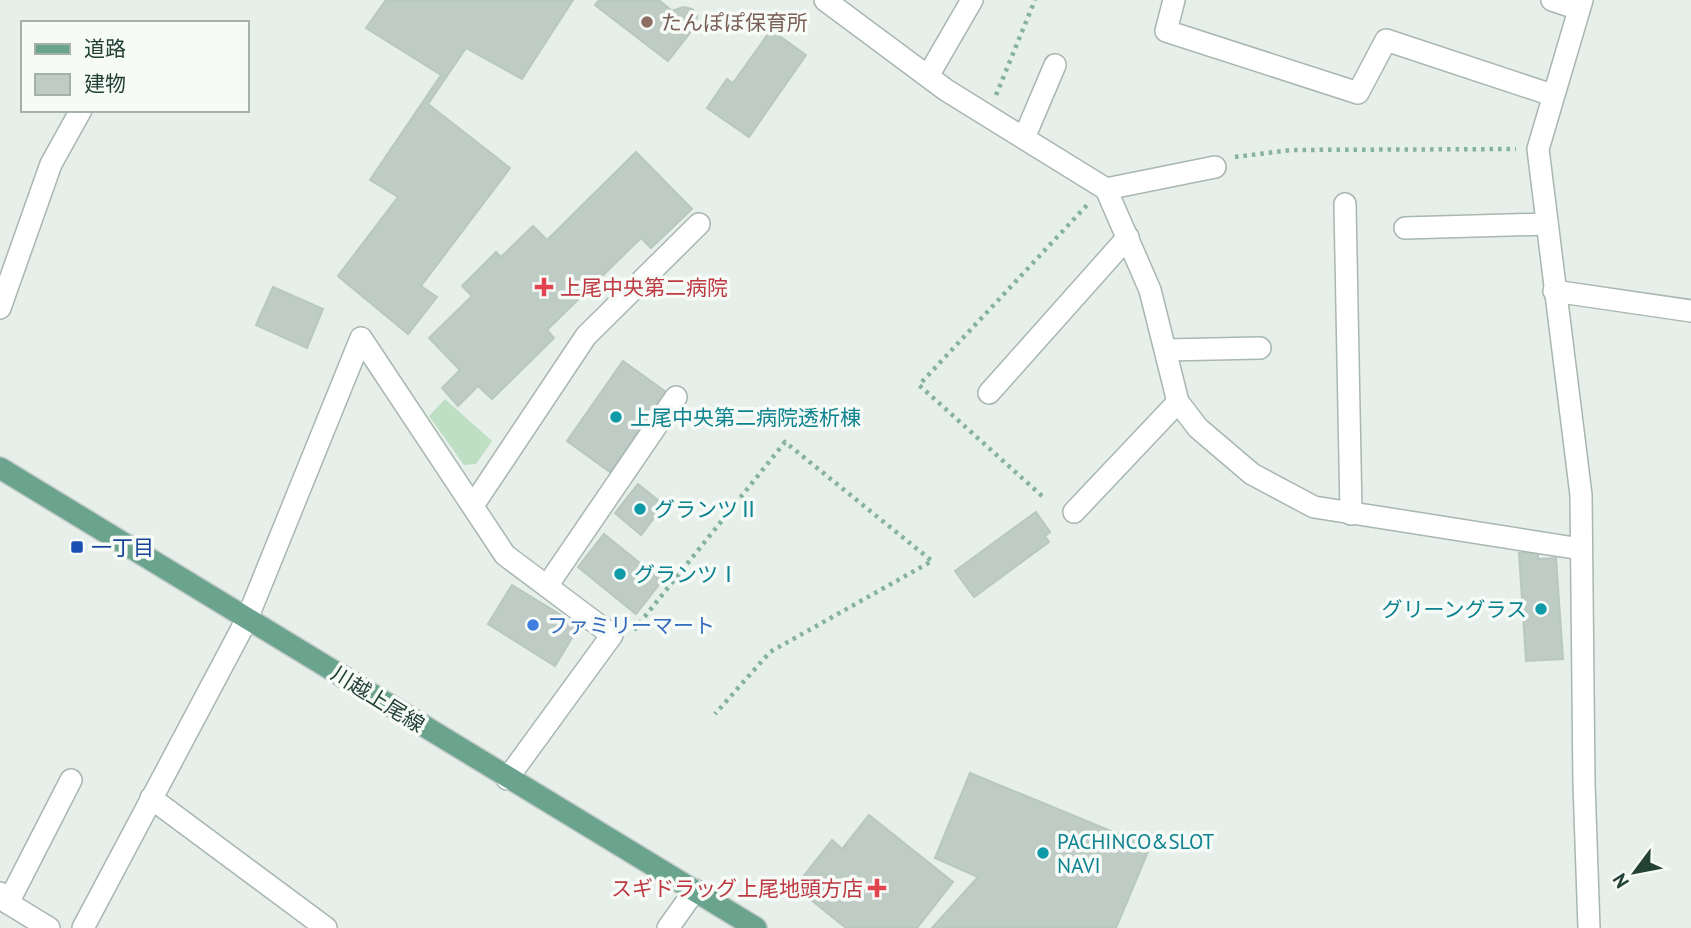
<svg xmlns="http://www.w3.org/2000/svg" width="1691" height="928" viewBox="0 0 1691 928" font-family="'PT Sans','Noto Sans JP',sans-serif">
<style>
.green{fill:#bfdfc4}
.building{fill:#beccc5;stroke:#b8c8c0;stroke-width:2}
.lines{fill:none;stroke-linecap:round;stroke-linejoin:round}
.minor-casing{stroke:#a8b7b0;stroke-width:24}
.major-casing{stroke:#c2cac7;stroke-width:24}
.path{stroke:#86b29f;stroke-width:4.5;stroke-dasharray:3.5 5;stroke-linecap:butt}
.minor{stroke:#fff;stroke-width:21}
.major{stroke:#6ba48e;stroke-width:21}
.education-dot{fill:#8d6e63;stroke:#f7fbf8;stroke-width:2.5}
.health-dot{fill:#e0444e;stroke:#f7fbf8;stroke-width:2.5}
.culture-dot{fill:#0f9aa8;stroke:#f7fbf8;stroke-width:2.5}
.transit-dot{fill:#1a4fb4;stroke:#f7fbf8;stroke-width:2.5}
.shop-dot{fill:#3f7fe0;stroke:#f7fbf8;stroke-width:2.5}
.labels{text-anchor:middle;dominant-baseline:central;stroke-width:7;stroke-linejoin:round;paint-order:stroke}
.education-label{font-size:21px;fill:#785e54;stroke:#f7fbf8;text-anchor:start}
.health-label{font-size:21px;fill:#be3a42;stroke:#f7fbf8;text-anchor:start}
.culture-label{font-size:21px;fill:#0d838f;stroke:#f7fbf8;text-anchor:start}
.transit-label{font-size:21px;fill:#164399;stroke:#f7fbf8;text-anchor:start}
.shop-label{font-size:21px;fill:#366cbe;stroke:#f7fbf8;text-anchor:start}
.street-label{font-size:21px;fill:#244136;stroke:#f7fbf8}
</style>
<rect width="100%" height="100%" fill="#e6efea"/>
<polygon class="green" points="445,399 492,441 476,464 464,465 429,416"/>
<g class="building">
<polygon points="386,0 573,0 522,79 466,48 428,104 510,168 421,286 437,297 408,334 338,276 398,197 370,180 441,75 366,28"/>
<polygon points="599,0 659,0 672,11 683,7 692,9 697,16 696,25 668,61 595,5"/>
<polygon points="771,30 806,55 749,137 707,108 727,79 733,83"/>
<polygon points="636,152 692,209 651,248 641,238 547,330 554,338 492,399 478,386 458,406 442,388 460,370 429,338 472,296 462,286 496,252 501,257 533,226 547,240"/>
<polygon points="273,287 323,309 307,348 256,325"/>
<polygon points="623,361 666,392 610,472 567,441"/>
<polygon points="638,484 664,505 641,535 615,513"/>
<polygon points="1036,512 1050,532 1045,536 1049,542 974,597 955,571"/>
<polygon points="604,534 662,581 636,614 578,567"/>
<polygon points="1538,552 1538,559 1556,558 1563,659 1526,661 1519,553"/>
<polygon points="512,585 579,626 555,666 488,624"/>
<polygon points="970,773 1150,847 1116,928 932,928 978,877 935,858"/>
<polygon points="869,815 953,882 917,928 846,928 795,887 832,840 842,849"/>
</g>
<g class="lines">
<defs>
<g id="minor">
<polyline points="825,0 946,90 1106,189 1150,290 1178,402 1198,428 1252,474 1314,507 1581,549"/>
<polyline points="1174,0 1166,31 1358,93 1386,40 1552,95"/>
<polyline points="1552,0 1579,9"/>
<polyline points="1582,0 1538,149 1581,495 1584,784 1589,928"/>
<polyline points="928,76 972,0"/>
<polyline points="1024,138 1055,65"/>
<polyline points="1106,189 1215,167"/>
<polyline points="1345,204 1351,514"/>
<polyline points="1405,228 1547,224"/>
<polyline points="1554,291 1691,311"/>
<polyline points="0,308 51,164 81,110"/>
<polyline points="1166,350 1260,348"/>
<polyline points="989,393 1128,237"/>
<polyline points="474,504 586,336 699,224"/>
<polyline points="1074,512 1178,402"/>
<polyline points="547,586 676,397"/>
<polyline points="151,798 326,928"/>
<polyline points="0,893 8,903 49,928"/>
<polyline points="8,903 71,780"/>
<polyline points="83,928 247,619 361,338 505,555 612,635 507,779"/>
<polyline points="668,928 695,890"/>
</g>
<polyline id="major" points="0,468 756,928"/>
</defs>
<use href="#minor" class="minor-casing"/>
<use href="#major" class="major-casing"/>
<g class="path">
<polyline points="996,95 1035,0"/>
<polyline points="1235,157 1291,150 1516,149"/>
<polyline points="1042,496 919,385 1088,204"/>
<polyline points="634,630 785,442 932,561 770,652 715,714"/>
</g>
<use href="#minor" class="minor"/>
<use href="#major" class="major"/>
</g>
<circle class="education-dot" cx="647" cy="22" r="7"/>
<g class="health-dot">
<path d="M540.5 276.5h7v7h7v7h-7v7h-7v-7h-7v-7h7z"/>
<path d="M873.5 877.5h7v7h7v7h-7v7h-7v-7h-7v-7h7z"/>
</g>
<g class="culture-dot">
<circle cx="616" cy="417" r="7"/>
<circle cx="640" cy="509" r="7"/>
<circle cx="620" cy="574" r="7"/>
<circle cx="1541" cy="609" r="7"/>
<circle cx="1043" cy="853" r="7"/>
</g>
<rect class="transit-dot" x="70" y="540" width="14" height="14" rx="3.5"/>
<circle class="shop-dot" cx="533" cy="625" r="7"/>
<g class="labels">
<g class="education-label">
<text x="661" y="22">たんぽぽ保育所</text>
</g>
<g class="health-label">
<text x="560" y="287">上尾中央第二病院</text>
<text x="863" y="888" text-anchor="end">スギドラッグ上尾地頭方店</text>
</g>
<g class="culture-label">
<text x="630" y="417">上尾中央第二病院透析棟</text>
<text x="654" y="509">グランツⅡ</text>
<text x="634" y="574">グランツⅠ</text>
<text x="1527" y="609" text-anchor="end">グリーングラス</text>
<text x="1057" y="841">PACHINCO&amp;SLOT<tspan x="1057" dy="24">NAVI</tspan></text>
</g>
<g class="transit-label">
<text x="91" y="547">一丁目</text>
</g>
<g class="shop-label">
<text x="547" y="625">ファミリーマート</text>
</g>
<g class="street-label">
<text transform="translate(378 699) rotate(32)">川越上尾線</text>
</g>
</g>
<rect x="21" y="21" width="228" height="91" fill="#f7fbf8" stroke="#a3b1aa" stroke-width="2"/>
<rect x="35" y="44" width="35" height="10" fill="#6ba48e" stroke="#a3b1aa" stroke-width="2"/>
<text x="84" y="56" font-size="21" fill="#244136">道路</text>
<rect x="35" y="74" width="35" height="21" fill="#beccc5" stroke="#a3b1aa" stroke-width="2"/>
<text x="84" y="91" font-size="21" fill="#244136">建物</text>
<g transform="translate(1635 872) rotate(238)" stroke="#f7fbf8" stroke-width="5" paint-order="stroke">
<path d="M0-5L12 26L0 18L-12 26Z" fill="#244136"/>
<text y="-10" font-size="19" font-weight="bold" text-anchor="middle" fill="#244136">N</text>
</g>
</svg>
